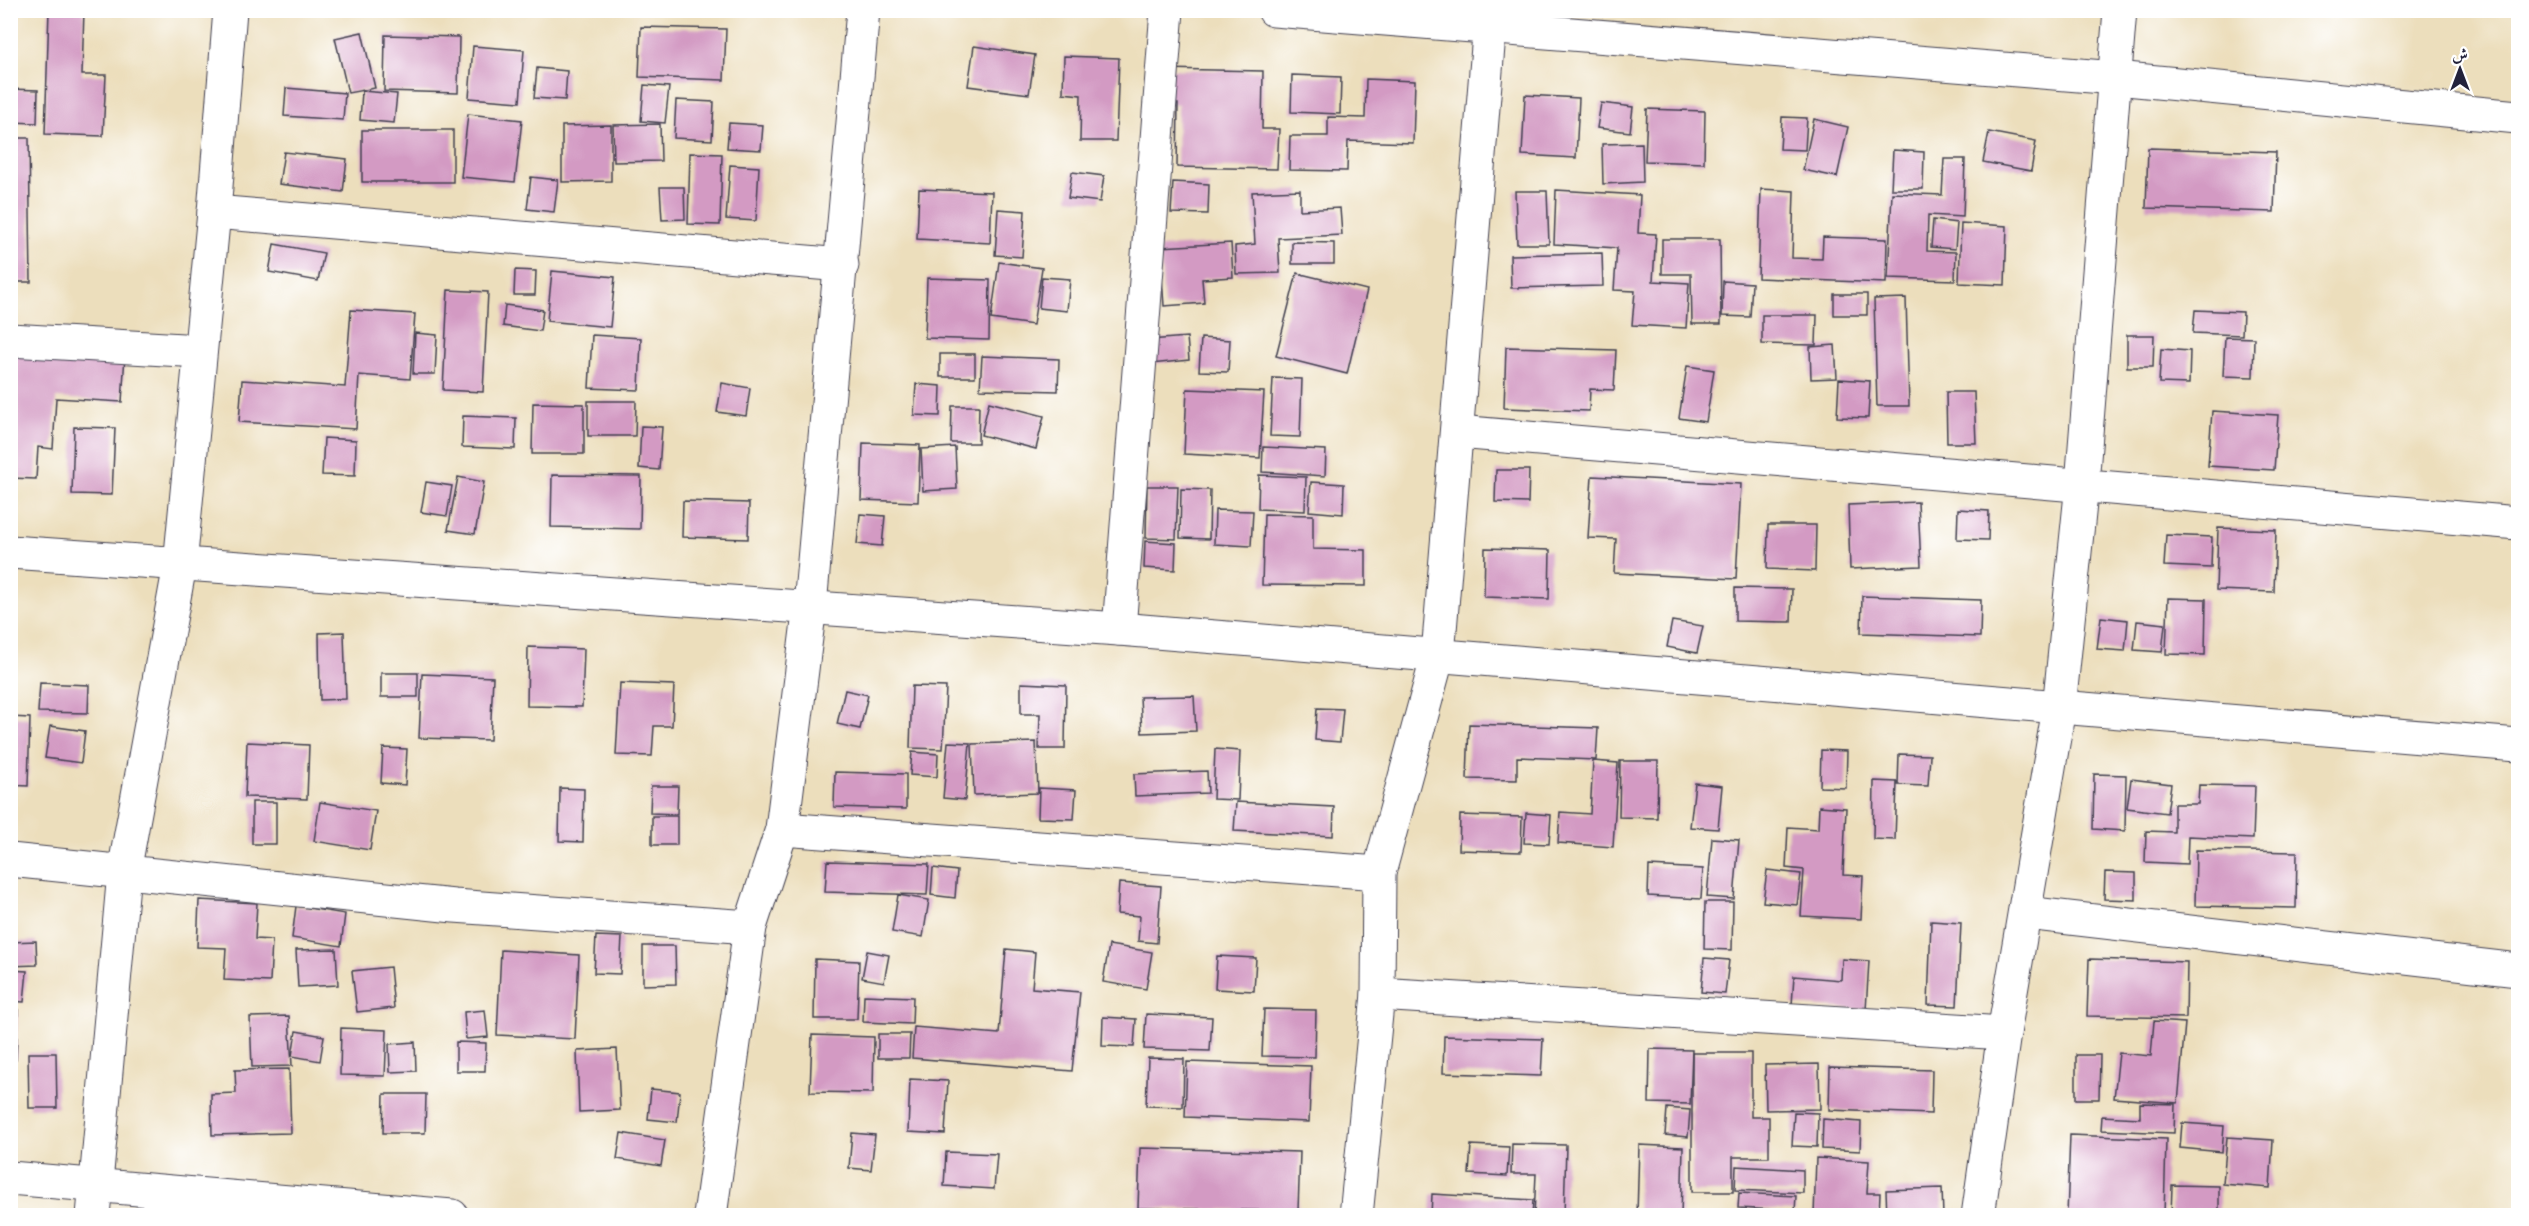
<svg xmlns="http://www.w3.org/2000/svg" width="2529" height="1226" viewBox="0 0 2529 1226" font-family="'IM FELL Double Pica',Amiri,serif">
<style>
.building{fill:#d39ac3}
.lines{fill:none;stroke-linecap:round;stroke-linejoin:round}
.minor-casing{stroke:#403e4e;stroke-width:35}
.minor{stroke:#fff;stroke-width:33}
</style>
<rect width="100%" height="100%" fill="#fff"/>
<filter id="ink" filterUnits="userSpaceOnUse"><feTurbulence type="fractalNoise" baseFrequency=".0167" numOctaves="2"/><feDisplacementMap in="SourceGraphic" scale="12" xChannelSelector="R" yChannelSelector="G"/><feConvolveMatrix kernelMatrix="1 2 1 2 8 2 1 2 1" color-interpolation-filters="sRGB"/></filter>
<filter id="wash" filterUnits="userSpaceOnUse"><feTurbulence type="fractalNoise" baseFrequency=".008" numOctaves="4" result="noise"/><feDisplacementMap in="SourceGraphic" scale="24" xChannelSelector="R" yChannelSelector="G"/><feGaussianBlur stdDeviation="1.35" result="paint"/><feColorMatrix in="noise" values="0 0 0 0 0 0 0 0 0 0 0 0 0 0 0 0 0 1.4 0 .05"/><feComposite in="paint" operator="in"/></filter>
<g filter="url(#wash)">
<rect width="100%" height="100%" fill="#ecdebc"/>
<g id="blocks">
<g class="building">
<polygon points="49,10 84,10 82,75 106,75 103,136 45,134"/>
<polygon points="641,27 726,29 724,80 639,77"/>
<polygon points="362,32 375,88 348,93 335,38"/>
<polygon points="385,35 459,37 458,93 384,91"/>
<polygon points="473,46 524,50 520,102 469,98"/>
<polygon points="974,46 1035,55 1029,94 968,86"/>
<polygon points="1064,56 1119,58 1116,141 1080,141 1081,95 1063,93"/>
<polygon points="537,68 567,71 565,100 534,98"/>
<polygon points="1163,69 1263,71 1262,129 1279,129 1277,169 1177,167 1178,104 1162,104"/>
<polygon points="1292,75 1341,77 1340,114 1291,112"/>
<polygon points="1366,79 1415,81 1413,143 1348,141 1347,171 1289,170 1290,136 1328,136 1328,117 1365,118"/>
<polygon points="644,85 669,87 665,123 641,121"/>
<polygon points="286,88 345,93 343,120 284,116"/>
<polygon points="10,89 38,90 37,123 10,122"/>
<polygon points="362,91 397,94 394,123 360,120"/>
<polygon points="1525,95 1579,98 1576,158 1522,155"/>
<polygon points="676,100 714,102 712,140 674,138"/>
<polygon points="1601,103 1633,107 1630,132 1597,128"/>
<polygon points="1647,109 1705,111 1704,163 1645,161"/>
<polygon points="468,114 522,120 515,182 461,177"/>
<polygon points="1782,117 1807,118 1805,150 1780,149"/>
<polygon points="1814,119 1848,127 1837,177 1803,170"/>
<polygon points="729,123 763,125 761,150 727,148"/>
<polygon points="660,124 661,161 614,162 613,125"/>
<polygon points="611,125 611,181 562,182 562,126"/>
<rect x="362" y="130" width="91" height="52"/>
<polygon points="1989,132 2036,141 2031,171 1983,162"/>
<polygon points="10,138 29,138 31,282 10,282"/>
<polygon points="1642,143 1643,182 1603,184 1602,144"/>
<polygon points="2148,148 2276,152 2274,212 2146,208"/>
<polygon points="1893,150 1924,152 1923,189 1891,189"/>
<polygon points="284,152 347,159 343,192 279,184"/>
<polygon points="690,153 722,154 720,225 688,224"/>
<polygon points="1944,159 1965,159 1963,217 1928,215 1927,251 1956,252 1955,280 1888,278 1892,193 1942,195"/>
<polygon points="730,165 759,167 756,221 726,219"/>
<polygon points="1072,172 1104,176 1100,202 1068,198"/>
<polygon points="531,177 558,180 554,212 527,209"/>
<polygon points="1173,182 1209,184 1208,214 1171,213"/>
<polygon points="660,187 684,187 685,219 662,220"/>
<polygon points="919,189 992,192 990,243 917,239"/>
<polygon points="1761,189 1794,191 1792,258 1822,259 1823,237 1887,239 1886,283 1758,278"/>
<polygon points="1300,190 1300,210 1340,208 1342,235 1278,238 1280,273 1236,274 1235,246 1255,244 1252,192"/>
<polygon points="1556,190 1640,195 1638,233 1656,234 1653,281 1689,283 1686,328 1632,325 1635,291 1614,290 1617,248 1554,244"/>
<polygon points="1515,191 1547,191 1549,244 1517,244"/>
<polygon points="998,209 1025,211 1022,257 995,255"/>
<polygon points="1933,220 1957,223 1955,249 1931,247"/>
<polygon points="1961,223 2007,226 2005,285 1959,283"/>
<polygon points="1662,239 1720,239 1721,324 1692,324 1691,274 1662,274"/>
<polygon points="1292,242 1334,243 1334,264 1292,264"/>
<polygon points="1231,243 1233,277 1202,279 1204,303 1164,306 1160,247"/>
<polygon points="274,244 324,253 318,281 269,272"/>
<polygon points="1602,253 1603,286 1511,288 1510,255"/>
<polygon points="999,262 1042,268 1033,325 991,319"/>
<polygon points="515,270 536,271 535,295 514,295"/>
<polygon points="552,271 615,277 610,327 547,321"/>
<polygon points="1297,273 1367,290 1347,374 1276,356"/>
<polygon points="1042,277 1070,279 1067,311 1039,308"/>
<polygon points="927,278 990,280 989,340 925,338"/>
<polygon points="1723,281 1752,283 1750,317 1722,316"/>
<polygon points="448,290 488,292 483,392 443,390"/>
<rect x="1834" y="294" width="33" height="21"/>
<polygon points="1906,298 1909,406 1877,406 1874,299"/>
<polygon points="505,305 543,310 540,331 503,326"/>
<polygon points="351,310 415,314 410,379 359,375 356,429 239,422 242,380 345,387"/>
<polygon points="2195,310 2243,312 2242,335 2193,333"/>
<polygon points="1762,315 1817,315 1816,345 1762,344"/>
<polygon points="415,333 437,335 435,374 413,374"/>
<polygon points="592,335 641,338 639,390 589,388"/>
<polygon points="2127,335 2154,335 2153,367 2127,367"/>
<polygon points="1187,337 1189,360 1151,364 1149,340"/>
<polygon points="2225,337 2254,338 2253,377 2223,376"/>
<polygon points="1201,338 1230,340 1228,372 1199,371"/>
<polygon points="1835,345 1837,378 1811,379 1810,347"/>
<polygon points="1506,347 1616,350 1614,390 1590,389 1589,411 1504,408"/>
<polygon points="10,348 125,355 122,402 56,398 53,449 38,447 36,479 10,478"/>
<polygon points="2161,349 2190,351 2189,384 2159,383"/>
<rect x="940" y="354" width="35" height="23"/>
<polygon points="982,356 1059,359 1058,391 980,389"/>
<polygon points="1687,366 1714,370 1706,422 1679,418"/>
<polygon points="1273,378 1302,379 1300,437 1270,436"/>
<polygon points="1839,379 1870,381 1868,418 1837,417"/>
<polygon points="722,383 750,388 746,416 717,412"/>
<polygon points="916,384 941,386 940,416 914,415"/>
<polygon points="1187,389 1264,392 1260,458 1184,454"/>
<polygon points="1946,392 1974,392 1976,443 1947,443"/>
<polygon points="588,401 636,401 635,436 588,436"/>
<polygon points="989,402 1044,416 1036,449 981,435"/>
<polygon points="533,403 584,404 584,454 532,454"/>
<polygon points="952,406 979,406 978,443 951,443"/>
<polygon points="2212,411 2278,415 2274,470 2208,466"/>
<polygon points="463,416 516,418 515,449 462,447"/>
<polygon points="641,426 662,427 659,470 639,468"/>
<polygon points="74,427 115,428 112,495 72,494"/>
<polygon points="324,438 356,440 355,476 322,475"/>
<polygon points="863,443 920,445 918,502 861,500"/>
<polygon points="955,447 957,489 923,491 921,449"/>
<polygon points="1263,447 1326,450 1325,476 1262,472"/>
<polygon points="1496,470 1529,470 1528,503 1495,502"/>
<polygon points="552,475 641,476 640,529 551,527"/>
<polygon points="1259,475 1306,477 1305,511 1258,509"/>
<polygon points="1592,476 1741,484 1736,579 1614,573 1616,539 1588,538"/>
<polygon points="458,477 484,482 475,534 448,530"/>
<polygon points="426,482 452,486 447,516 421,512"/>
<polygon points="1311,482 1344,484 1343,514 1309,511"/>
<polygon points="1147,486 1178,486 1176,539 1146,538"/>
<polygon points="1181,489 1210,490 1209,539 1180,538"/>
<polygon points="683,501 749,503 748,539 682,537"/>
<polygon points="1918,502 1921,566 1850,569 1848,505"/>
<polygon points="1958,509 1989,511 1988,540 1957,539"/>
<polygon points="1215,510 1253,511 1251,546 1214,544"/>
<polygon points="860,514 885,516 882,546 857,544"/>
<polygon points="1264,514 1313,515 1313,549 1366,550 1366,586 1262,585"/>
<polygon points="1768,525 1816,525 1815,571 1767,569"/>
<polygon points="2218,528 2276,530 2274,592 2216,590"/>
<polygon points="2166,535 2212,537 2211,568 2164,566"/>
<polygon points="1145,541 1176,543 1175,570 1144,568"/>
<polygon points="1485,548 1550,550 1549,599 1484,597"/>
<polygon points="1735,588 1792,589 1791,622 1735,621"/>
<polygon points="1862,596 1981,600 1980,637 1861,633"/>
<polygon points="2168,598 2206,599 2205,655 2166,654"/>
<polygon points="2101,617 2128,620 2125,651 2097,649"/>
<polygon points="1672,621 1703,626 1697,653 1667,647"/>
<polygon points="2137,621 2165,624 2162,652 2134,650"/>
<polygon points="344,632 346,699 320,700 319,633"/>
<polygon points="528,647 584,649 582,707 527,706"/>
<rect x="381" y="673" width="37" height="24"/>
<polygon points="422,674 493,677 490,740 419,738"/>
<polygon points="40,683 89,685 88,713 38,712"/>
<polygon points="620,683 674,685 672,726 654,726 652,756 616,755"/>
<polygon points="1021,683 1066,685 1065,749 1039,749 1040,714 1021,714"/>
<polygon points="912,686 946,687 943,749 910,748"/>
<polygon points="845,690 868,695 860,729 837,724"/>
<polygon points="1194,696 1196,731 1142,733 1140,697"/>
<polygon points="1317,708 1343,709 1340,742 1315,740"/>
<polygon points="10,717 30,718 28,786 10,785"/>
<polygon points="1469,724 1598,728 1596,760 1517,757 1517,780 1467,779"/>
<polygon points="50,726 85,731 81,763 45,758"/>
<polygon points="247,742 309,745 307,799 245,797"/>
<polygon points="948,742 970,743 965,800 943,798"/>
<polygon points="1036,742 1038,793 974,795 972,744"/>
<polygon points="383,748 407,749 405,785 381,783"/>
<polygon points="1215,749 1240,751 1238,800 1213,799"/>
<polygon points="1821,750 1847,751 1846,788 1820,787"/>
<polygon points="912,752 938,754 937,777 910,775"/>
<polygon points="1899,754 1930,755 1928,786 1898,785"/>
<polygon points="1593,761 1618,763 1613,847 1558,843 1560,812 1590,814"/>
<polygon points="1620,761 1658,761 1657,818 1619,817"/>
<polygon points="1207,771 1208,793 1135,796 1134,774"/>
<polygon points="835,772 906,774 906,809 834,807"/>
<polygon points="2094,774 2126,775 2125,831 2093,829"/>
<polygon points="2131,779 2171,784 2167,813 2127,808"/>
<polygon points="1874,781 1897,782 1895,840 1873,839"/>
<polygon points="1695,783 1722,786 1718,829 1690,827"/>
<polygon points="2199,785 2255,786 2253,839 2188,836 2187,864 2145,862 2146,831 2174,832 2174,804 2198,804"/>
<polygon points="651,786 678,786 677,814 650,813"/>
<polygon points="560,788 584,789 583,842 559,841"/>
<polygon points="1039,788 1076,790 1074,819 1038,818"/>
<rect x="252" y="802" width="24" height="42"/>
<polygon points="320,802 376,811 370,850 314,841"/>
<polygon points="1236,802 1334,807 1333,836 1234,831"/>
<polygon points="1819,806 1846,808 1843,875 1863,876 1861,919 1801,916 1804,870 1786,868 1788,827 1818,829"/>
<polygon points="1526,813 1551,815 1549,844 1524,843"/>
<polygon points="1460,815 1522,817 1521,852 1459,850"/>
<rect x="652" y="816" width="25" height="29"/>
<polygon points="1712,838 1739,840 1734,899 1707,897"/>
<polygon points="2196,850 2297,852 2296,908 2195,906"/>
<polygon points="827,861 929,864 927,895 825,892"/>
<polygon points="1649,866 1703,869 1701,899 1648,896"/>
<polygon points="933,868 957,871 955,898 931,895"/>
<polygon points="1767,870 1801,874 1797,905 1763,902"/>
<polygon points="2105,872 2136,873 2136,900 2104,899"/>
<polygon points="1119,883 1161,886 1157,943 1138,941 1140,916 1117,914"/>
<polygon points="898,895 929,900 923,937 892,932"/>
<polygon points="199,900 257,903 255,939 272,940 270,982 224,980 226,948 197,947"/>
<polygon points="1705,902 1733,902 1732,950 1704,949"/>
<polygon points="296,906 345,914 341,946 292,938"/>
<polygon points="1931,921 1961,923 1957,1006 1928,1005"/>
<polygon points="596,936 622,937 620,974 594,973"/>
<polygon points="36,941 37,965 10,966 10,942"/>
<polygon points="1109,945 1152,952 1146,989 1103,982"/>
<polygon points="643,946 675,946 676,984 643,985"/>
<polygon points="336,949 338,985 298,987 296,950"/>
<polygon points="1006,949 1035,952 1032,988 1080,992 1072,1071 912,1058 914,1027 999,1034"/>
<polygon points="501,950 579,955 575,1039 497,1035"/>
<polygon points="867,951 889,955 884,982 862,978"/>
<polygon points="1217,956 1256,958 1254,991 1215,989"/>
<polygon points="1704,958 1729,960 1725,994 1701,992"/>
<polygon points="815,959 859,961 857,1019 814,1019"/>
<polygon points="1842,959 1869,961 1866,1010 1792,1005 1794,976 1841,980"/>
<polygon points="2089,959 2187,962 2186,1018 2087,1016"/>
<polygon points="390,967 394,1008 357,1012 352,971"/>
<polygon points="10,970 27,971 24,1002 10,1001"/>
<polygon points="864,995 913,997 912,1024 863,1022"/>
<polygon points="10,1009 18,1009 16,1060 10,1060"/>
<polygon points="1264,1009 1316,1010 1315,1057 1262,1056"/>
<polygon points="485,1010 488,1037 466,1039 464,1012"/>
<polygon points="1146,1014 1212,1017 1210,1051 1144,1049"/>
<polygon points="289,1016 292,1066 252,1067 250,1017"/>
<polygon points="1103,1017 1136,1019 1134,1047 1102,1046"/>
<polygon points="2154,1021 2185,1023 2178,1103 2114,1098 2119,1053 2151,1056"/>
<polygon points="341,1028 387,1030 385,1076 340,1075"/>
<polygon points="296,1031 324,1036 320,1061 292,1056"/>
<polygon points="878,1034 910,1034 909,1058 878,1058"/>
<polygon points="812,1035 874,1037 873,1093 810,1092"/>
<polygon points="1444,1036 1543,1039 1541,1076 1443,1073"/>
<polygon points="415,1042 416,1071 390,1072 389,1044"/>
<polygon points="456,1042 486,1043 485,1071 456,1071"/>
<polygon points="617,1049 620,1110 579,1112 577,1051"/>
<polygon points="1650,1049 1692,1050 1690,1104 1649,1103"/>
<polygon points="28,1053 56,1053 57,1108 29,1108"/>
<polygon points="1692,1053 1751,1053 1751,1117 1769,1117 1769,1157 1733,1157 1733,1192 1692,1192"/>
<polygon points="2076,1055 2100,1055 2099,1099 2076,1099"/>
<polygon points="1148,1058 1184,1059 1183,1107 1146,1106"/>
<polygon points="1187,1062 1311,1066 1309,1122 1185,1117"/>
<polygon points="1819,1064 1820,1109 1766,1110 1765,1065"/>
<polygon points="1830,1067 1932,1070 1931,1114 1829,1110"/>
<polygon points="289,1069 291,1133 212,1135 211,1094 236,1093 235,1070"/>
<polygon points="910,1079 948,1081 945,1134 908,1132"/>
<polygon points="651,1089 680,1092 677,1122 648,1119"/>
<polygon points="384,1094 426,1094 425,1133 383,1133"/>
<polygon points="2140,1103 2175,1104 2174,1133 2101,1130 2102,1116 2140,1118"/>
<polygon points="1667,1108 1690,1110 1688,1137 1665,1135"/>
<polygon points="1794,1112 1818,1113 1817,1147 1792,1146"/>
<polygon points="1823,1119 1861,1122 1860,1151 1822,1149"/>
<polygon points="2182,1123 2224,1126 2222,1152 2180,1148"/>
<polygon points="621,1133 665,1140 661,1166 617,1159"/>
<polygon points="852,1133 875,1135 871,1170 849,1168"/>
<polygon points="2070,1135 2166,1139 2164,1216 2067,1216"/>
<polygon points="2227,1137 2273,1140 2270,1188 2223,1184"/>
<polygon points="1512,1144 1566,1145 1564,1216 1534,1216 1536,1174 1511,1174"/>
<polygon points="1471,1145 1509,1147 1507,1176 1469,1174"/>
<polygon points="1639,1145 1683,1147 1681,1216 1637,1216"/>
<polygon points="1140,1148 1300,1152 1298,1211 1138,1208"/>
<polygon points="946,1152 997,1154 994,1189 944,1186"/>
<polygon points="1816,1158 1869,1161 1867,1193 1880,1193 1879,1216 1814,1216"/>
<polygon points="1736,1166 1803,1170 1803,1193 1735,1190"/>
<polygon points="2172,1185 2219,1186 2219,1216 2171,1216"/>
<polygon points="1942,1188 1943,1216 1887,1216 1886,1190"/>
<polygon points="1739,1193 1796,1196 1795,1211 1738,1208"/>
<polygon points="1432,1194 1533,1200 1532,1216 1431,1216"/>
</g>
</g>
</g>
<g filter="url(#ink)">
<use href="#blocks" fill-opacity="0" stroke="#403e4e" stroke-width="1.5"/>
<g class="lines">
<defs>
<g id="minor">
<polyline points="1274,10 2116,78 2518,117"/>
<polyline points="214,212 842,265"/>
<polyline points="10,340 200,351"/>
<polyline points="1458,432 2518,523"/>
<polyline points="10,552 1119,629 2518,745"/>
<polyline points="1119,629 1167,10"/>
<polyline points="782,829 1379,873"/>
<polyline points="10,860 454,906 750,927"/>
<polyline points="2025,913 2518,970"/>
<polyline points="1378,994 2004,1033"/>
<polyline points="10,1178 452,1216"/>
<polyline points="93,1216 124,872 180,565 214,212 230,10"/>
<polyline points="710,1216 750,927 782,829 810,606 863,10"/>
<polyline points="1356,1216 1378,994 1379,873 1438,655 1491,10"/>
<polyline points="1978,1216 2004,1033 2059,708 2082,484 2120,10"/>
</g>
</defs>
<use href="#minor" class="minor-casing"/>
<use href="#minor" class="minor"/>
</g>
</g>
<rect width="2529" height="1226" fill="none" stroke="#fff" stroke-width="36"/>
<g transform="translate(2460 69)" stroke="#ffffff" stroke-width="4.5" paint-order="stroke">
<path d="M0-4.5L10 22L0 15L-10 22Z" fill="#22223b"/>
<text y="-9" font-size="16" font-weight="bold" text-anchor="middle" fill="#22223b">ش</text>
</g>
</svg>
